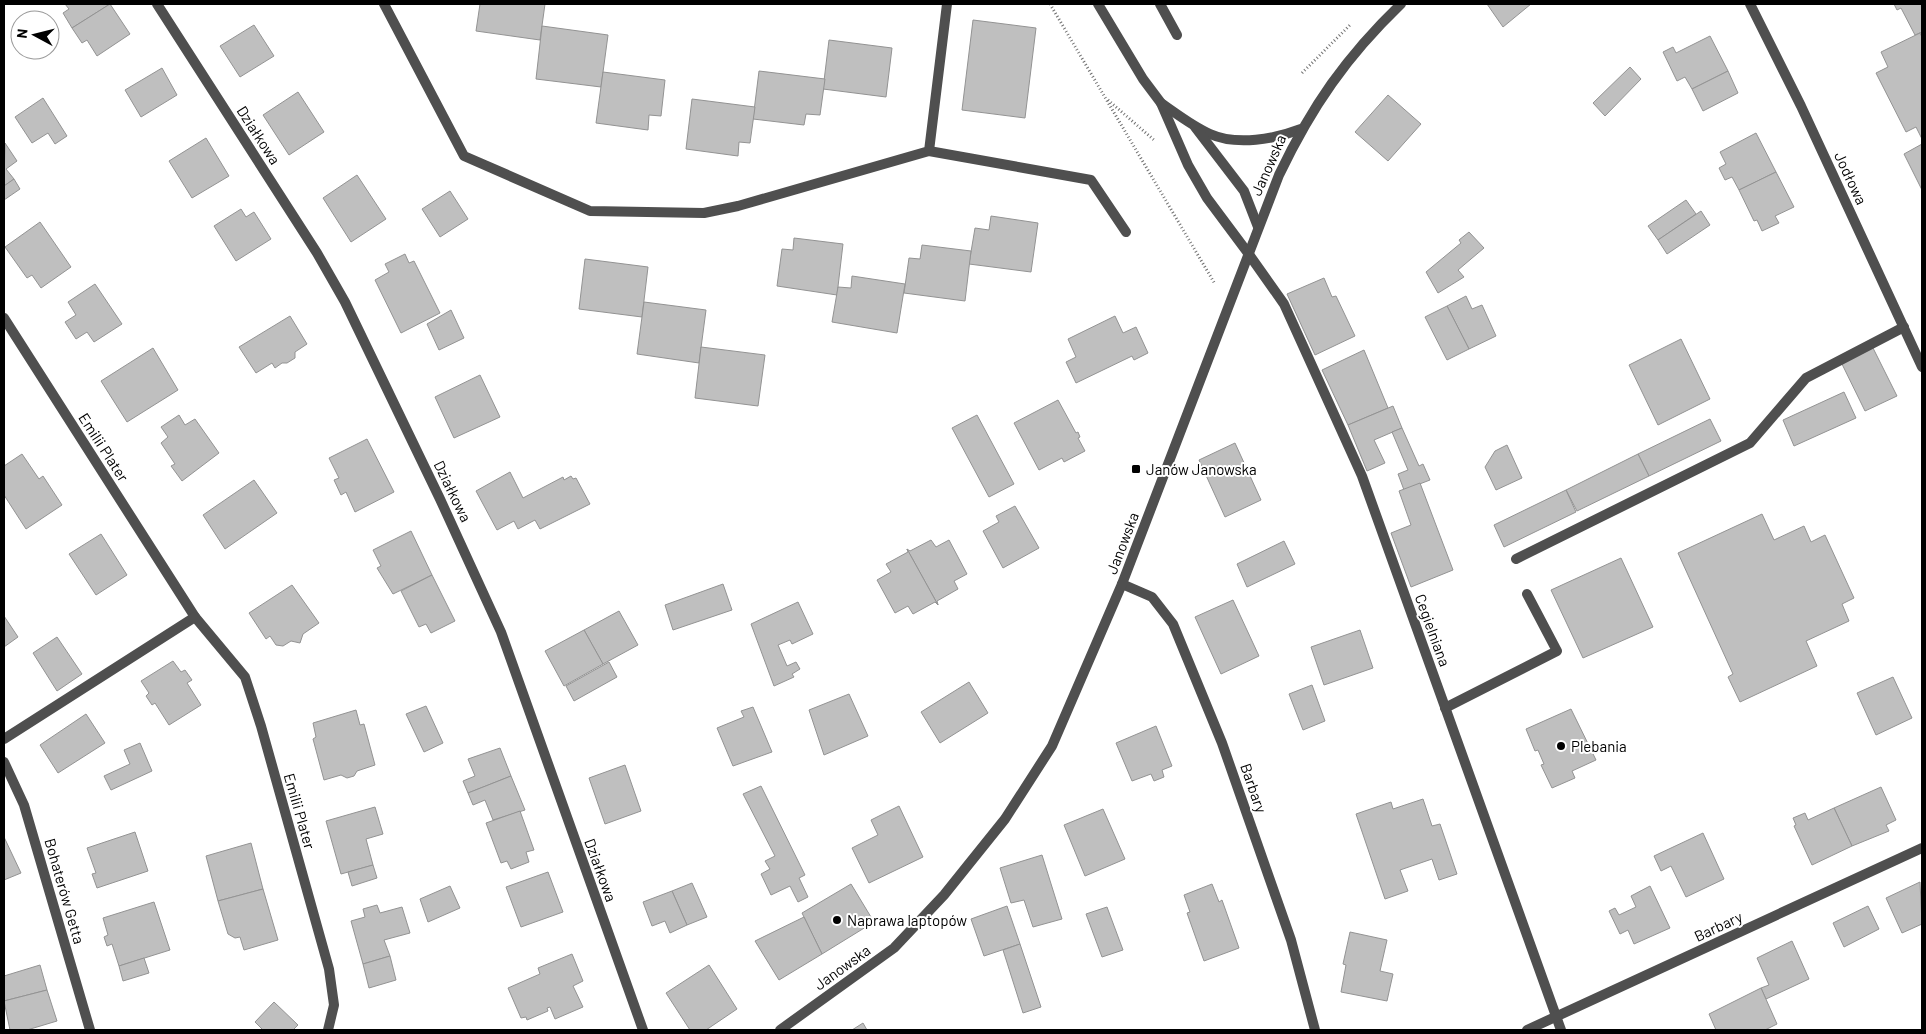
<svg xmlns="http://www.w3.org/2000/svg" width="1926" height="1034" viewBox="0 0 1926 1034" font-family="Barlow,sans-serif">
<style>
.building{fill:#bfbfbf;stroke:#939393}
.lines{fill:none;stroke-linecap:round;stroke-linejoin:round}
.path{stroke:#717171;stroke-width:3;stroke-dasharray:1 2.5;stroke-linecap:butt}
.service{stroke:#4f4f4f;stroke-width:10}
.minor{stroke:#4f4f4f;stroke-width:10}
.tertiary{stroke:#4f4f4f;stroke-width:10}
.poi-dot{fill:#000;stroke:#fff;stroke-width:2}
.labels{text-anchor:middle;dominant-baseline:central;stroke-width:4;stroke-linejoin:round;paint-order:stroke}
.street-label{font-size:15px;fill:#000;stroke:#fff}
.poi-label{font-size:15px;fill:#000;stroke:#fff;text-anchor:start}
</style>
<rect width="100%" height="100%" fill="#fff"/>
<g class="building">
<polygon points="65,4 110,4 72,28 63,13 69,9"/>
<polygon points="110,4 130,34 97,56 87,40 82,43 72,28"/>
<polygon points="480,4 545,4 540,40 476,31"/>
<polygon points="1487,4 1531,4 1503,27"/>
<polygon points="1894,4 1922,4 1922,32 1915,35 1901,8 1897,10"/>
<polygon points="973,20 1036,28 1025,118 962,110"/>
<polygon points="254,25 274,56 240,77 220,46"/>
<polygon points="542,26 608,35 601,87 536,79"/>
<polygon points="1920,33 1922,37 1922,139 1916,127 1906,132 1876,73 1888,67 1881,52"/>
<polygon points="1710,36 1728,71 1692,89 1685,77 1677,81 1663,52 1673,47 1676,53"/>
<polygon points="829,40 892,48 886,97 823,89"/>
<polygon points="1630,67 1641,79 1605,116 1593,103"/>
<polygon points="162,68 177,95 141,117 125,90"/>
<polygon points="759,71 825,79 820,115 806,114 804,125 753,119"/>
<polygon points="1728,71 1738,93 1703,111 1692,89"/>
<polygon points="603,72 665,80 661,116 649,115 648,130 596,123"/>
<polygon points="298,92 324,132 289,155 263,115"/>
<polygon points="1388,95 1421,124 1388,161 1355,132"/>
<polygon points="43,98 67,136 55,144 48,133 32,143 15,117"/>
<polygon points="692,99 755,107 750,143 739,142 738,156 686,149"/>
<polygon points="1756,133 1776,172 1739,190 1732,177 1725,180 1719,168 1726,164 1720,152"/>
<polygon points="206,138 229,176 192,198 169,161"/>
<polygon points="5,143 17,161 6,169 14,179 4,186"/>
<polygon points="1922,144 1922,190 1904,154"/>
<polygon points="1776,172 1794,207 1775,216 1779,223 1762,231 1757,220 1754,221 1739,190"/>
<polygon points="357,175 386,219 351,242 323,198"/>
<polygon points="14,179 20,189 4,200 4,186"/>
<polygon points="450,191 468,219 440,237 422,209"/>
<polygon points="1686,200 1696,214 1658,240 1648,226"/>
<polygon points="241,209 246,217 254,212 271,239 236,261 214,226"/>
<polygon points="1701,211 1710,225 1667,254 1658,240"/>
<polygon points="991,216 1038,223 1031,272 969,264 975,228 989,230"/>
<polygon points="40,222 71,267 41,288 32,275 27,278 5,247"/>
<polygon points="1469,232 1484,248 1458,270 1464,277 1438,293 1426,272 1461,243 1459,240"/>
<polygon points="794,238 843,244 837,295 777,286 782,249 793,250"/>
<polygon points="922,245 971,251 965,301 904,293 909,258 920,259"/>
<polygon points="405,254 409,263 414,261 440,313 401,333 375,280 389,272 385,264"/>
<polygon points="585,259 648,267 642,317 579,309"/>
<polygon points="852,276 905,284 897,333 832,322 838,287 851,288"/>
<polygon points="1324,278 1332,297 1336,296 1355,336 1315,355 1287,294"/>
<polygon points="95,284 122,324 94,342 87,332 76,339 65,322 76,315 68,302"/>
<polygon points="1466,296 1472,309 1482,305 1496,336 1469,349 1447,306"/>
<polygon points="644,302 706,310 699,363 637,354"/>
<polygon points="1447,306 1469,349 1447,360 1425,317"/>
<polygon points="451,310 464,338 439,350 427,324"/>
<polygon points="290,316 307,344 295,352 295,358 287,363 282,363 275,368 272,363 256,373 239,347"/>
<polygon points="1115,316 1123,333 1136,327 1148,353 1134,360 1132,356 1076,383 1066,362 1076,357 1068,339"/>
<polygon points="1681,339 1710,399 1658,425 1629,365"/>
<polygon points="1872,346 1897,396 1865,411 1841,362"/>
<polygon points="701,347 765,355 758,406 695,398"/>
<polygon points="153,348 178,390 127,422 101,381"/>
<polygon points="1364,350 1388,408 1348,425 1322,370"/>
<polygon points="480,375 500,417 454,438 435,397"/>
<polygon points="1844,392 1856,418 1794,446 1783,420"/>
<polygon points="1058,400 1076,433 1078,432 1080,437 1078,438 1085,451 1064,462 1062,458 1039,470 1014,423"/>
<polygon points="1393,406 1402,428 1374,440 1385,463 1367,471 1348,425"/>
<polygon points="179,415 185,425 195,419 219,453 182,481 171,466 175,464 161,443 168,437 161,427"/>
<polygon points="977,415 1014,484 989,497 952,428"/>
<polygon points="1710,419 1721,441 1649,476 1638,454"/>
<polygon points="1402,428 1419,466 1423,464 1430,480 1404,490 1398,474 1408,470 1392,432"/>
<polygon points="367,439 394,492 355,512 346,492 341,495 334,480 339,478 329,458"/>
<polygon points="1235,443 1261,500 1225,517 1199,460"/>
<polygon points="1507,445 1522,478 1496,490 1485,467 1495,451"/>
<polygon points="22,454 39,479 43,476 62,505 26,529 4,495 4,466"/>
<polygon points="1638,454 1649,476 1577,511 1566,490"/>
<polygon points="510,472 523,498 563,477 564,480 571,476 573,479 576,478 590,504 540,529 535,520 518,529 514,521 497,530 476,491"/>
<polygon points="254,480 277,513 225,549 203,515"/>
<polygon points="1420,483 1453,570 1411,587 1391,533 1411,525 1399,491"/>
<polygon points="1566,490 1576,512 1504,547 1494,525"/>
<polygon points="1015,506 1039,548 1003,568 983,531 999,522 996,516"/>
<polygon points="1762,514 1774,540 1804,526 1811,542 1825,535 1854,598 1842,604 1849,621 1806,641 1817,666 1740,702 1728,677 1733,674 1678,553"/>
<polygon points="411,531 432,575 393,594 377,568 381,566 373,550"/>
<polygon points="101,534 127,575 96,595 69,554"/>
<polygon points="931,540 936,547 949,540 967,574 954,581 958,589 937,601 938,605 907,549 910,551"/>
<polygon points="1284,541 1295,564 1247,587 1237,564"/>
<polygon points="907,549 938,605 935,602 913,614 908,606 895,613 877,580 891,572 886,564 908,552"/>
<polygon points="1621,558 1653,627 1583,658 1551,590"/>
<polygon points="432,575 455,621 431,633 426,624 419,627 401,591"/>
<polygon points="723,584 732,610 673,630 665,605"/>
<polygon points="292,585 319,623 303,634 300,643 291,641 283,646 276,645 270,636 266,639 249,613"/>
<polygon points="1233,600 1259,656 1221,674 1195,617"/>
<polygon points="798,602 813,634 792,644 790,640 778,645 787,666 796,662 800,669 792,674 794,677 774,686 751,624"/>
<polygon points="619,611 638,645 603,664 584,630"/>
<polygon points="4,616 18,637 4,647"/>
<polygon points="584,630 603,664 564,686 545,651"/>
<polygon points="1360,630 1373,668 1324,685 1311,647"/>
<polygon points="57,637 82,674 57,691 33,653"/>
<polygon points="173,661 181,672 185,670 192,680 187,683 201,705 169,725 155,703 152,705 146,696 149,693 141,681"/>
<polygon points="609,662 617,677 574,701 566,686"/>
<polygon points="1893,677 1912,718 1876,735 1857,693"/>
<polygon points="969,682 988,713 940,743 921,712"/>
<polygon points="1312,685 1325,721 1303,730 1289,694"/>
<polygon points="849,694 868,736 824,755 809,710"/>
<polygon points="426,706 443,743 424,752 406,714"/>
<polygon points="753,707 772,752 733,766 717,728 744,717 741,711"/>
<polygon points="1571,709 1596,760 1572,771 1575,778 1552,788 1541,765 1544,764 1538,750 1535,751 1526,729"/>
<polygon points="356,710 360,725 364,724 375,765 357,771 354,776 347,778 341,775 324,780 313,739 316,737 313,723"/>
<polygon points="86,714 105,743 58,773 40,745"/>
<polygon points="1156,726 1172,766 1162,770 1164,777 1154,781 1151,774 1132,781 1116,743"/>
<polygon points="140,743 152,771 111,790 104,776 130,764 124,750"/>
<polygon points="500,748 511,776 468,793 463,781 475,776 468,759"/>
<polygon points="625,765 641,811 605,824 589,778"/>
<polygon points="511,776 525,810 493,820 485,800 473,805 468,793"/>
<polygon points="761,786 805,875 799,878 808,897 798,902 790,886 771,895 761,874 770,869 765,861 775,856 743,794"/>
<polygon points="1881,787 1896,820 1886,825 1889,831 1852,846 1834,808"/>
<polygon points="1423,799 1432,826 1440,824 1457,874 1439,880 1432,859 1400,870 1408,891 1385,899 1356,814 1391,802 1393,809"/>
<polygon points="899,806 923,857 869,883 852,848 878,835 871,820"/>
<polygon points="375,807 383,834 366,839 373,865 341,874 326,821"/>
<polygon points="1834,808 1852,846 1812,865 1794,826 1796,825 1793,818 1805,813 1808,820"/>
<polygon points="1103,809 1125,859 1085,876 1064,825"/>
<polygon points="520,811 534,850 526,852 529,862 511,869 507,861 501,863 486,823"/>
<polygon points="135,832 148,871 97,888 92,874 96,873 87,848"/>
<polygon points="1703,833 1724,879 1686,897 1671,866 1661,871 1654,856"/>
<polygon points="4,837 21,873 4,880"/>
<polygon points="251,843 263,889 218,901 206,856"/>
<polygon points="1042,855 1062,919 1033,927 1024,900 1011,903 1000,868"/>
<polygon points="373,865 377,878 352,886 348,872"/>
<polygon points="548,872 563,912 521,927 506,887"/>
<polygon points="1920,882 1922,924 1902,933 1886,898"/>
<polygon points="692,883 707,917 687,925 672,891"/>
<polygon points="851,884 874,922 822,954 802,913"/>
<polygon points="1212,884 1219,902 1222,900 1239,948 1204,961 1187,913 1190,912 1184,895"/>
<polygon points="450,886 460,908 428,922 420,899"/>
<polygon points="1650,886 1670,928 1634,944 1628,930 1620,934 1609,911 1615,908 1619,915 1636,907 1631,896"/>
<polygon points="263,889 278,940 244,950 240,937 235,938 228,934 218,901"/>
<polygon points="672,891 687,925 670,933 665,921 652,926 643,902"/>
<polygon points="154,902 170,950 119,966 112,944 107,946 104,937 108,935 103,918"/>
<polygon points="377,905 380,913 402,907 410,933 384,940 390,956 363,964 351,921 365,917 363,909"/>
<polygon points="1007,906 1020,944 984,956 971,919"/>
<polygon points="1868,906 1879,929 1844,947 1833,923"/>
<polygon points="1107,907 1123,950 1102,957 1086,914"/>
<polygon points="804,917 822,954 779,980 755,941"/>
<polygon points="1350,932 1387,940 1380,971 1393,974 1387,1001 1341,992 1346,965 1343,964"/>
<polygon points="1792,941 1809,979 1766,999 1761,988 1769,985 1757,958"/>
<polygon points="1020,944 1041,1007 1023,1013 1003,950"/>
<polygon points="572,954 583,981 573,986 583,1007 555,1019 550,1007 547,1008 548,1011 527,1020 526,1017 521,1018 508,988 540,974 538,968"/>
<polygon points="390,956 396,980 369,988 363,964"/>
<polygon points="144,958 149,973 123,981 119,966"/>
<polygon points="40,965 47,990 4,1001 4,976"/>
<polygon points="709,965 737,1009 706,1030 690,1030 666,993"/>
<polygon points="1761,988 1777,1024 1765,1030 1716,1030 1709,1014"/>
<polygon points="47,990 57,1021 27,1030 10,1030 4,1001"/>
<polygon points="274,1002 298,1025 293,1030 263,1030 255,1022"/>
<polygon points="863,1023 867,1030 852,1030"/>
</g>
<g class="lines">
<g class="path">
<polyline points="1050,4 1215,284"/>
<polyline points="1302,73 1351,24"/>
<polyline points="1108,100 1154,140"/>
</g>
<g class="service">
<polyline points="384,4 464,156 590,211 704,213 738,206 929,151 947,4"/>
<polyline points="1160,4 1177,35"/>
<polyline points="929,151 1091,180 1126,232"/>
<polyline points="1516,559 1750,443 1806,378 1904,327"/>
<polyline points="1445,708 1557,651 1527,594"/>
</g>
<g class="minor">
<polyline points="157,4 317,253 345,302 440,499 501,632 643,1030"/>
<polyline points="1750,4 1801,106 1922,367"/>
<polyline points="1248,253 1284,304 1362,476 1561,1030"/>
<polyline points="4,318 195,617 245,677 261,726 329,969 334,1005 328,1030"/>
<polyline points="1122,584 1152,597 1173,624 1222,743 1291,940 1315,1030"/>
<polyline points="4,739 195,617"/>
<polyline points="4,762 24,805 90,1030"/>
<polyline points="1527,1030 1922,848"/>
</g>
<g class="tertiary">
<polyline points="1098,4 1143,79 1161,103 1188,165 1207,198 1248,253"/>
<path d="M1161 103C1177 114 1192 126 1210 134 1237 146 1275 139 1301 129"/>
<polyline points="1195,127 1244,191 1258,227"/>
<path d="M780 1030 894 948 944 895 1005 819 1052 746 1122 584 1279 175C1312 106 1346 57 1401 4"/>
</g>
</g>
<g class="poi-dot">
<rect x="1131" y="464" width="10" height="10" rx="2.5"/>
<circle cx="1561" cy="746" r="5"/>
<circle cx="837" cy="920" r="5"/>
</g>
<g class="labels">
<g class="street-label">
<text transform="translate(259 135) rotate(57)">Działkowa</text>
<text transform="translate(1268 165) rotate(-66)">Janowska</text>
<text transform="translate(1851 178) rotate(65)">Jodłowa</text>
<text transform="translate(104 447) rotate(57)">Emilii Plater</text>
<text transform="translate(453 491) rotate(64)">Działkowa</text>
<text transform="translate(1122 543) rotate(-69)">Janowska</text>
<text transform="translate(1433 630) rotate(70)">Cegielniana</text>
<text transform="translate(1254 788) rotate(71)">Barbary</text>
<text transform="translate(300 811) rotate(74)">Emilii Plater</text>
<text transform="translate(601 870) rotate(70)">Działkowa</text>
<text transform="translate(65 891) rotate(74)">Bohaterów Getta</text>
<text transform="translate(1718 926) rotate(-25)">Barbary</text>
<text transform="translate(842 967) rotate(-36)">Janowska</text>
</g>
<g class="poi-label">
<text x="1146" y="469">Janów Janowska</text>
<text x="1571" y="746">Plebania</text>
<text x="847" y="920">Naprawa laptopów</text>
</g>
</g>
<rect width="1926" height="1034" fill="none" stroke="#000000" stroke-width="10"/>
<g transform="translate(35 35) rotate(277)"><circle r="24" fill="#ffffff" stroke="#999999"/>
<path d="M0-4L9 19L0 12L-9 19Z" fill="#000000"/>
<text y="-8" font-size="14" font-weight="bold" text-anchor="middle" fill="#000000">N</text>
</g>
</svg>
